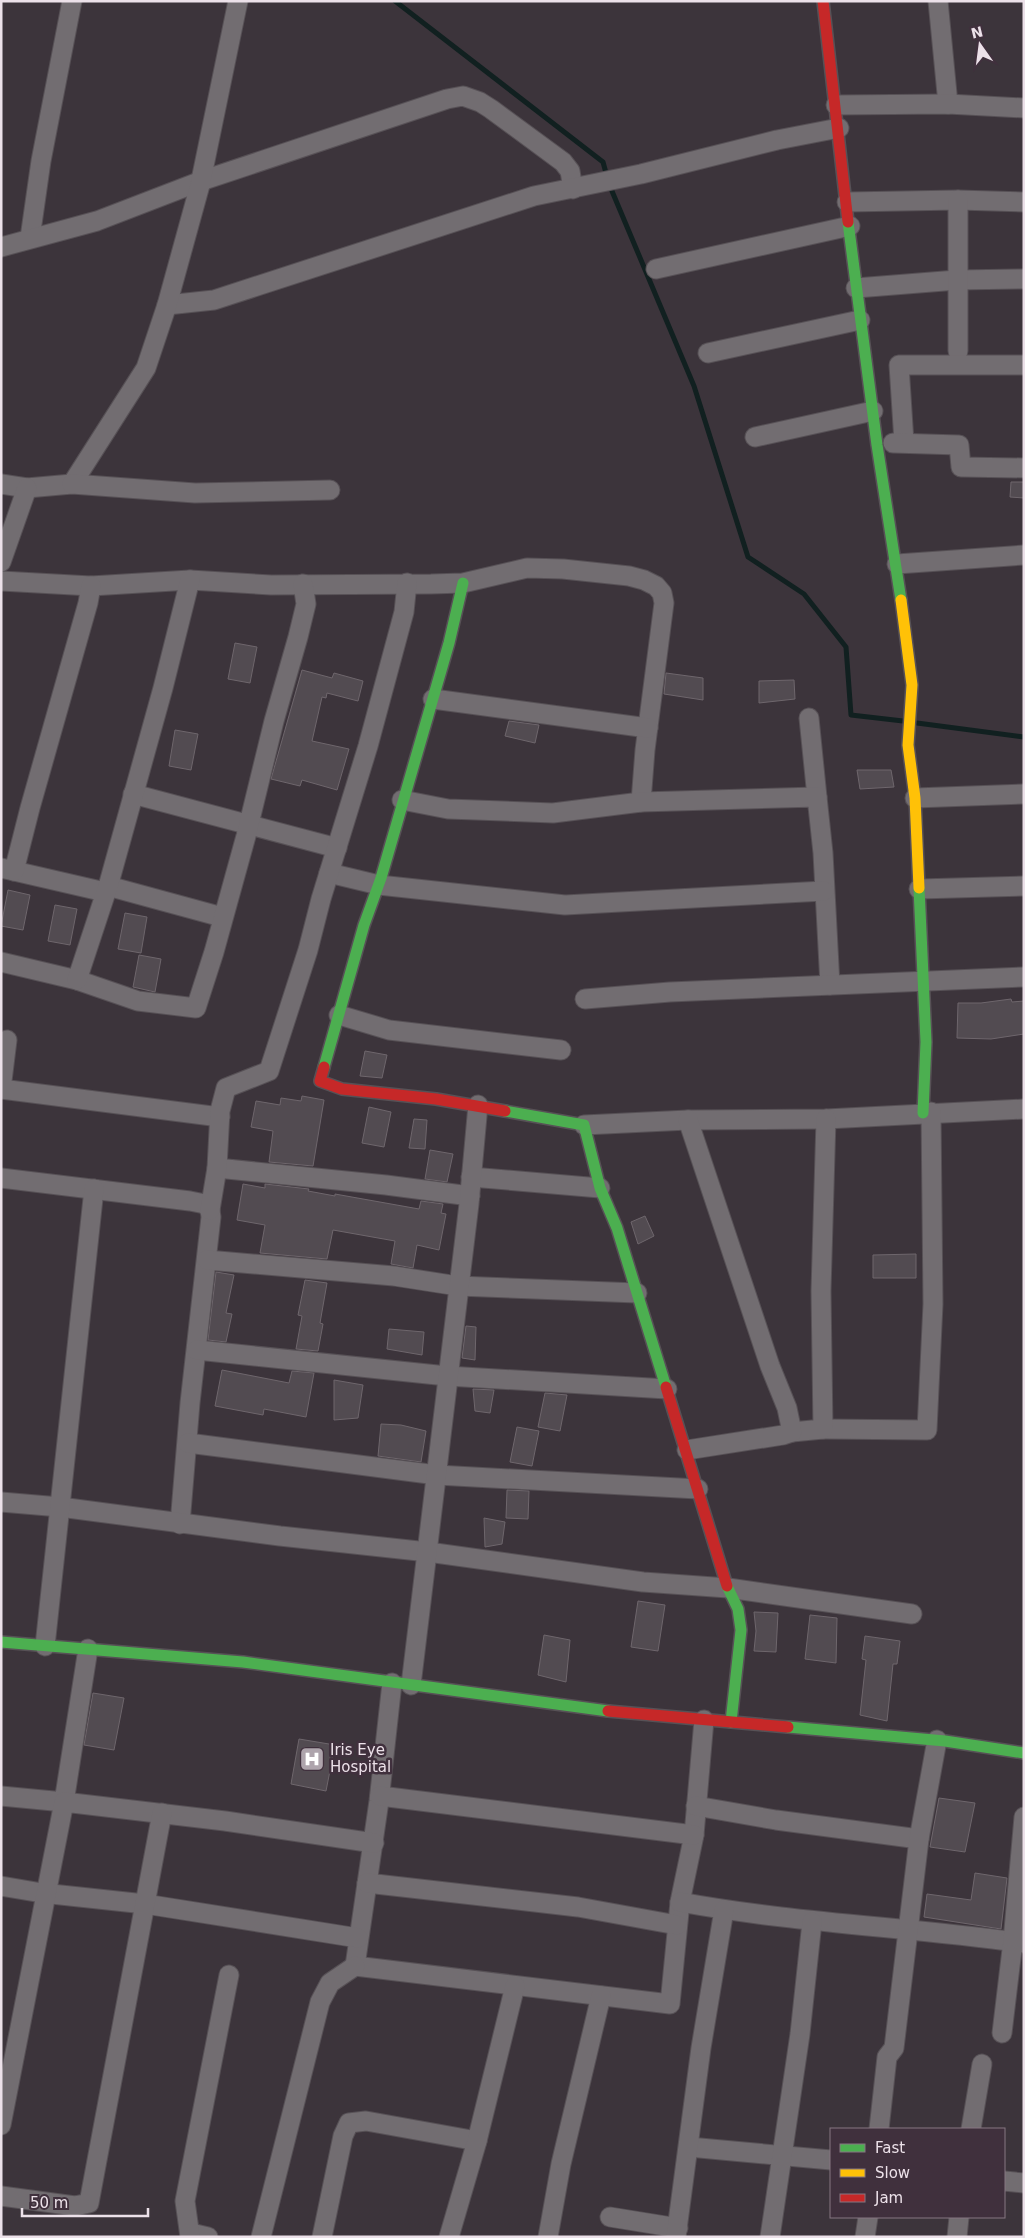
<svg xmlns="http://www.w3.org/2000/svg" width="1025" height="2238" viewBox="0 0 1025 2238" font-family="'DejaVu Sans',sans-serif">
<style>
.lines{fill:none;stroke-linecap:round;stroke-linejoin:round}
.stream{stroke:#112020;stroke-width:5}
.building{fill:#524b51;stroke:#6e666c}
.street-casing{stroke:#575156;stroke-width:21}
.fast-casing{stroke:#575156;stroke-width:14}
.slow-casing{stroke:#575156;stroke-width:14}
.jam-casing{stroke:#575156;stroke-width:14}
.street{stroke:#726d71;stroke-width:19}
.fast{stroke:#4caf50;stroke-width:11}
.slow{stroke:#ffc107;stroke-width:11}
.jam{stroke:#c62828;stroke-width:11}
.labels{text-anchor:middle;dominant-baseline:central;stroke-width:5;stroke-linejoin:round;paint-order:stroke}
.poi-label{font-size:15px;fill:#ece1e9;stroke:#40303d;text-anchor:start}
</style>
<rect width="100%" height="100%" fill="#3c343b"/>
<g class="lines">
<g class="stream">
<polyline points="395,1 603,162 609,184 694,386 748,557 804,594 846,647 851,715 903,721"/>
<polyline points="917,723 1024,737"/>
</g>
</g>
<g class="building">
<polygon points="1011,482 1024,482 1024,498 1010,497"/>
<polygon points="235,643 257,647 250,683 228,679"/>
<polygon points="302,670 332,678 334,673 363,681 358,701 327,693 326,698 322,697 312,741 349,749 337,790 302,780 300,786 271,779"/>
<polygon points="666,673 703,678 703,700 664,694"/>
<polygon points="794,680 795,699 759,703 759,681"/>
<polygon points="509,721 539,725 535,743 505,736"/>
<polygon points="175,730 198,734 191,770 169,766"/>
<polygon points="857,770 891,770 894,787 860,789"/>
<polygon points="8,890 30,895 23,930 1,926"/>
<polygon points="55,905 77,909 70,945 48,941"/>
<polygon points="125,913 147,917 141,953 118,949"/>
<polygon points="139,955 161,959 155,992 133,987"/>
<polygon points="1011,999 1012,1002 1024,1001 1024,1034 991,1039 957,1038 958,1003 981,1003"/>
<polygon points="365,1051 387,1055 382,1078 360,1076"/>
<polygon points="302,1096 324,1100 313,1166 269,1162 273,1131 251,1127 256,1101 280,1105 281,1098 301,1101"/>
<polygon points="369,1107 391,1112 384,1147 362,1143"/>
<polygon points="414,1119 427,1120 425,1149 409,1148"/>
<polygon points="430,1150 453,1154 447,1182 425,1179"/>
<polygon points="243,1184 265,1188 265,1184 309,1189 308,1191 335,1196 335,1194 419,1209 421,1201 443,1204 441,1213 446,1214 439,1250 417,1245 413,1268 391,1264 395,1241 333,1230 327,1259 260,1253 265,1225 237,1220"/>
<polygon points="645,1216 654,1236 638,1244 631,1222"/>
<polygon points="916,1254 916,1278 873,1278 873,1255"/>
<polygon points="216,1272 234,1275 226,1313 232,1314 226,1342 208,1340"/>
<polygon points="305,1280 327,1283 320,1323 323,1324 318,1351 296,1349 302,1316 298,1315"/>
<polygon points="466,1326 476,1327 475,1360 462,1358"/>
<polygon points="389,1329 424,1332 422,1355 387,1349"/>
<polygon points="222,1370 289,1383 292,1371 314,1373 306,1417 264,1409 263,1415 215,1406"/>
<polygon points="334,1380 363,1385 358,1418 334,1420"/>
<polygon points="473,1389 494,1390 490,1413 475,1411"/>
<polygon points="545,1393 567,1395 560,1431 538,1427"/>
<polygon points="381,1424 401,1425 426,1431 421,1462 378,1456"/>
<polygon points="517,1427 539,1431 532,1466 510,1462"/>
<polygon points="507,1490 529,1491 528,1519 506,1518"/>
<polygon points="484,1518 505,1522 502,1544 485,1547"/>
<polygon points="638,1601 665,1605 658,1651 631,1647"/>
<polygon points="754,1612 778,1613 776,1652 754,1651 756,1631"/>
<polygon points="810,1615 837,1618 836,1663 805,1659"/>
<polygon points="544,1635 570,1640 566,1682 538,1675"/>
<polygon points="865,1636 900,1641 897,1664 893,1664 887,1721 860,1715 866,1660 862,1659"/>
<polygon points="93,1693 124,1698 114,1750 84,1745"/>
<polygon points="299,1739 335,1745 326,1791 291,1784"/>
<polygon points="939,1798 975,1803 965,1852 930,1847"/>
<polygon points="975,1873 1007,1878 1001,1929 924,1917 927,1894 971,1900"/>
</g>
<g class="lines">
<defs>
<g id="street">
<polyline points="938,1 948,104"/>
<polyline points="836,105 948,104 1024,108"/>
<polyline points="847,202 958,200 1024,202"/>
<polyline points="30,238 41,161 72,1"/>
<polyline points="1,247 97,221 201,181 447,99 463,96 480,102 491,109 563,162 570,171 573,189"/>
<polyline points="656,269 850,226"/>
<polyline points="856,288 957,280 1024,279"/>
<polyline points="167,305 214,300 534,196 641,174 777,140 839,128"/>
<polyline points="958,351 958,200"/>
<polyline points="708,353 860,320"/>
<polyline points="755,437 873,411"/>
<polyline points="904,442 899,365 1024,365"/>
<polyline points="893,443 959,445 961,467 1024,468"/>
<polyline points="1,484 27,488 72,484 146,368 167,305 200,185 238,1"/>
<polyline points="72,484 195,493 330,490"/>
<polyline points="1,562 27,488"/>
<polyline points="897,564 1024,555"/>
<polyline points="1,581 91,586 190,580 271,585 431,584 463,583 527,568 563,569 629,576 644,580 656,586 662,593 664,603 645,750 641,802"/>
<polyline points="433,699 648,728"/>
<polyline points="809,718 817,797"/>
<polyline points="133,794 337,848"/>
<polyline points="915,798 1024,794"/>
<polyline points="402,800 448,809 553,813 641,802 817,797 823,853 830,985"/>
<polyline points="1,868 105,892"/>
<polyline points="14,871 30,808 88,603 91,586"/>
<polyline points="329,873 379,885 565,905 824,891"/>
<polyline points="108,886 222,917"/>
<polyline points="919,889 1024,886"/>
<polyline points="1,962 77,980 138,1001 196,1008 214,952 246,836 274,721 298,637 306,604 303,584"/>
<polyline points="77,980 109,883 163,688 190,580"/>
<polyline points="585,999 670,992 1024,977"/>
<polyline points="339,1015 389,1030 561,1050"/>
<polyline points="7,1040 1,1089 220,1117"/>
<polyline points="584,1125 688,1120 826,1119 1024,1109"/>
<polyline points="217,1168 386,1185 470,1196"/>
<polyline points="471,1177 600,1188"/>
<polyline points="1,1178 190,1201 205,1204 210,1210 211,1217 190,1403 180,1524"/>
<polyline points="210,1210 217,1168 220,1111 226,1088 269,1071 308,950 321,899 368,746 404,612 407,583"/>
<polyline points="207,1260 394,1276 458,1286 637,1293"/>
<polyline points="197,1350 447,1376 667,1389"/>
<polyline points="823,1429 927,1430 933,1304 931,1112"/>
<polyline points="792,1432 823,1429 821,1291 826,1119"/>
<polyline points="188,1443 437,1475 698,1489"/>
<polyline points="687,1450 783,1435 792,1432 787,1408 770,1366 688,1120"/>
<polyline points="1,1502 60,1507 280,1536 428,1552 643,1582 728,1588 912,1614"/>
<polyline points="45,1646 94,1189"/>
<polyline points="392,1683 379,1801 355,1966 670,2004 680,1902 694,1835 704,1720"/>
<polyline points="411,1685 469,1204 478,1105"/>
<polyline points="1,1796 64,1802 88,1649"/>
<polyline points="380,1796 694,1835"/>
<polyline points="696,1806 776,1820 919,1839"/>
<polyline points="367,1883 578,1907 677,1925"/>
<polyline points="1,1886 42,1893 145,1904 358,1938"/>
<path d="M680 1902C794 1923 909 1927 1024 1943"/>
<polyline points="1002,2033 1013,1941 1024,1817"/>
<polyline points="1,2125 64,1802 225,1821 374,1843"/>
<polyline points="879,2129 887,2057 894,2048 919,1839 937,1740"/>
<polyline points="971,2129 982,2064"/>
<polyline points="689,2147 831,2160"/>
<polyline points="1004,2181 1024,2183"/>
<polyline points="1,2196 75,2206 89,2203 162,1813"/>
<polyline points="610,2217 678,2228"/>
<polyline points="191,2233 208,2237"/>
<polyline points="190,2237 185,2201 229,1975"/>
<polyline points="261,2237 320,2002 330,1983 355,1966"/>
<polyline points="322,2237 343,2136 349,2123 366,2121 477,2141"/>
<polyline points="449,2237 477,2141 515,1986"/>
<polyline points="548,2237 561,2164 601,1996"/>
<polyline points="676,2237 701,2048 724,1910"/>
<polyline points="770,2237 800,2034 812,1922"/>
<polyline points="865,2237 868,2217"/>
<polyline points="957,2237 959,2217"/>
</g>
<g id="fast">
<polyline points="848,222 877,445 901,600"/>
<polyline points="919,888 926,1042 923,1113"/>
<polyline points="324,1067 364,925 381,878 449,643 463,583"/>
<polyline points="505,1111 584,1125 600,1188 617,1228 666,1387"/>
<polyline points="727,1586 738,1609 741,1630 731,1722"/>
<polyline points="1,1642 243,1662 608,1711"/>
<polyline points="788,1727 945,1741 1024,1753"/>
</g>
<polyline id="slow" points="901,600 912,685 908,745 915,798 919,888"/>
<g id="jam">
<polyline points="823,1 848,222"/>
<polyline points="324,1067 320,1081 342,1089 436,1099 505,1111"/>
<polyline points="666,1387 727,1586"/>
<polyline points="608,1711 788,1727"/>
</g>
</defs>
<use href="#street" class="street-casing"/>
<use href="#fast" class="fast-casing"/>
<use href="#slow" class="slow-casing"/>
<use href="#jam" class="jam-casing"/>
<use href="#street" class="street"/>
<use href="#fast" class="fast"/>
<use href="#slow" class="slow"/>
<use href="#jam" class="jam"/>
</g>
<defs>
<symbol id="hospital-square" viewBox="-11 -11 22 22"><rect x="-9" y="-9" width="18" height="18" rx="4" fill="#aea4ac" stroke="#40303d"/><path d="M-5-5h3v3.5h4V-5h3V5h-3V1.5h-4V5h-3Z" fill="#fff"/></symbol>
</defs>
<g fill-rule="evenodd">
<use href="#hospital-square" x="298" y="1745" width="28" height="28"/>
</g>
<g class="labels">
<g class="poi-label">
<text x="330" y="1750">Iris Eye<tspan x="330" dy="17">Hospital</tspan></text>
</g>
</g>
<rect width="1025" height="2238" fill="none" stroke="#ece1e9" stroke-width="5"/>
<rect x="830" y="2128" width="175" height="90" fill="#40303d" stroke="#857782"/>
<rect x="840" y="2144" width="25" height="8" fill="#4caf50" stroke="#857782"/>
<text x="875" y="2153" font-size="15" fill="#ece1e9">Fast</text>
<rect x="840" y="2169" width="25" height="8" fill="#ffc107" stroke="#857782"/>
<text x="875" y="2178" font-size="15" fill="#ece1e9">Slow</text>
<rect x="840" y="2194" width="25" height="8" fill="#c62828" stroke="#857782"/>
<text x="875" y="2203" font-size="15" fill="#ece1e9">Jam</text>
<g transform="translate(980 45) rotate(346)" stroke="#40303d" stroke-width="4" paint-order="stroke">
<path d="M0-4L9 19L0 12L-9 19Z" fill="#ece1e9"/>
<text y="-8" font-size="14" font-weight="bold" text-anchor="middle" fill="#ece1e9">N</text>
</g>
<path d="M22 2208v8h126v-8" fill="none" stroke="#ece1e9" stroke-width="2.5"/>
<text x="30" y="2208" font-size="15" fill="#ece1e9" stroke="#40303d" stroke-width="4" paint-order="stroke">50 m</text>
</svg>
